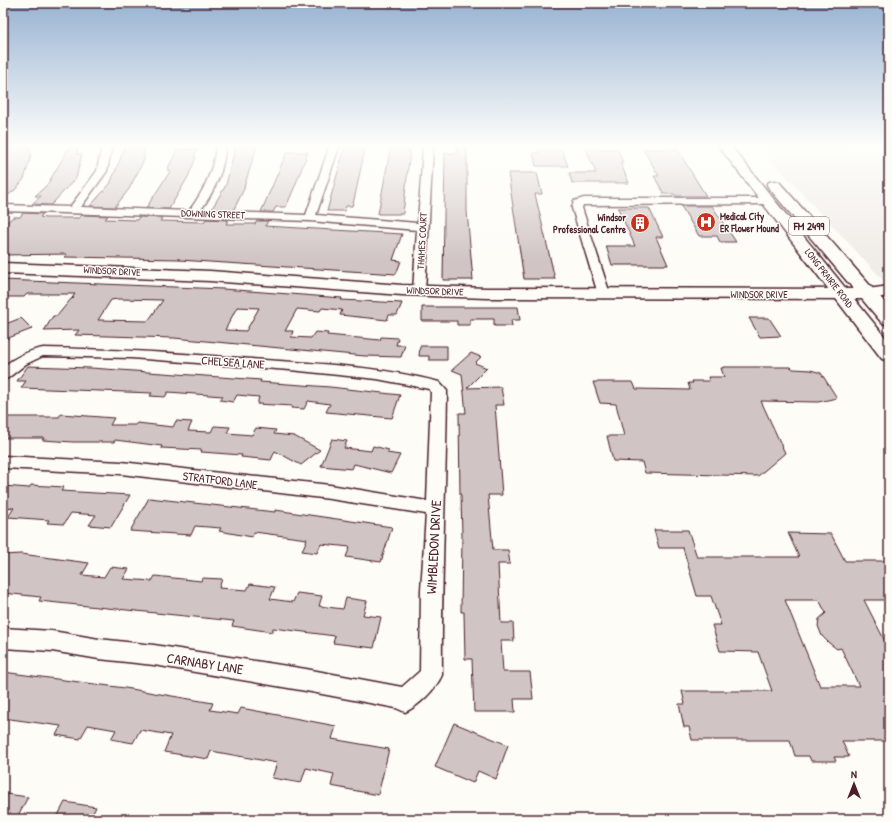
<svg xmlns="http://www.w3.org/2000/svg" width="892" height="822" viewBox="0 0 892 822" font-family="'Patrick Hand',sans-serif">
<style>
.built{fill:#f0ece8}
.building{fill:#d0c5c4;stroke:#4a1f2b;fill-rule:evenodd}
.lines{fill:none;stroke-linecap:round;stroke-linejoin:round}
.minor-casing{stroke:#4a1f2b;stroke-width:3}
.tertiary-casing{stroke:#4a1f2b;stroke-width:3}
.primary-casing{stroke:#4a1f2b;stroke-width:3}
.minor{fill:#fdfcf7;fill-rule:evenodd}
.tertiary{fill:#fdfcf7;fill-rule:evenodd}
.primary{fill:#fdfcf7;fill-rule:evenodd}
.labels{text-anchor:middle;dominant-baseline:central;stroke-width:3;stroke-linejoin:round;paint-order:stroke}
.far-street-label{font-size:10px;fill:#4a1f2b;stroke:#fdfcf7}
.far-poi-label{font-size:10px;font-weight:bold;fill:#4a1f2b;stroke:#fdfcf7;text-anchor:start}
.shield{fill:#fdfcf7;stroke:#806168;stroke-width:1}
.shield-label{font-size:11px;font-weight:bold;fill:#4a1f2b}
.street-label{font-size:12px;fill:#4a1f2b;stroke:#fdfcf7}
.near-street-label{font-size:14px;fill:#4a1f2b;stroke:#fdfcf7}
</style>
<rect width="100%" height="100%" fill="#fdfcf7"/>
<filter id="ink" filterUnits="userSpaceOnUse"><feTurbulence type="fractalNoise" baseFrequency=".025" numOctaves="2"/><feDisplacementMap in="SourceGraphic" scale="8" xChannelSelector="R" yChannelSelector="G"/><feConvolveMatrix kernelMatrix="1 2 1 2 8 2 1 2 1" color-interpolation-filters="sRGB"/></filter>
<g filter="url(#ink)">
<polygon class="built" points="757,145 889,145 889,287 884,281"/>
<g class="building">
<polygon points="8,145 29,146 31,156 24,179 15,190 3,199 3,171 8,160 6,150 10,149"/>
<polygon points="126,145 144,145 144,160 129,189 115,207 90,206 110,184"/>
<polygon points="236,145 257,146 244,187 245,187 233,211 211,210 226,185"/>
<polygon points="391,145 408,145 407,150 410,150 403,214 378,214"/>
<polygon points="456,145 467,145 467,211 473,280 443,280 445,153 457,153"/>
<polygon points="345,146 360,146 360,149 365,149 354,200 352,206 346,206 345,211 327,211"/>
<polygon points="78,147 77,154 82,154 76,178 51,205 32,204 41,196 35,196 47,185 69,148"/>
<polygon points="197,149 194,157 196,157 188,177 169,209 146,208 171,170 167,170 177,150"/>
<polygon points="586,149 617,149 623,162 620,162 629,183 572,183 569,173 596,173"/>
<polygon points="643,149 677,149 706,196 676,196 674,194 664,194 654,176 659,176"/>
<polygon points="538,150 562,150 568,166 536,166 533,153 539,153"/>
<polygon points="287,152 308,152 295,186 286,207 276,207 273,212 261,212"/>
<polygon points="508,173 537,173 542,194 535,194 555,279 524,279"/>
<polygon points="681,206 712,206 736,242 720,242 717,236 699,236"/>
<polygon points="618,208 649,208 663,237 656,237 668,265 612,265 606,246 635,246"/>
<polygon points="23,213 43,214 40,217 46,218 79,218 82,215 108,216 105,219 137,220 139,217 162,218 160,221 204,222 206,219 228,220 226,224 255,224 257,221 268,221 265,226 402,234 393,260 401,261 396,274 179,260 180,259 65,257 67,254 3,255 3,226 13,217 20,217"/>
<path d="M3 280 223 289 342 298 341 300 402 303 397 315H389L387 320 340 315 342 310 322 308 320 311 297 309 285 331H293L291 337 311 338 315 332 328 333 327 335 380 340 381 337 398 338 396 345H405L401 357 365 356 174 338 75 335 79 330 44 331 53 316H57L71 299 74 298H72L75 294H27L24 297H3ZM118 299 163 300 148 321 98 320 111 300ZM237 307 259 308 246 331 225 330Z"/>
<polygon points="422,307 518,307 520,320 511,320 512,326 494,326 494,319 470,319 470,325 457,325 457,321 422,321"/>
<polygon points="21,318 32,329 3,340 3,325"/>
<polygon points="749,318 769,318 781,336 760,337"/>
<polygon points="420,346 447,346 447,360 429,360 429,356 419,356"/>
<polygon points="471,353 481,357 475,363 487,368 467,388 501,387 504,405 495,405 502,495 488,495 493,550 508,550 510,564 498,564 501,623 513,623 514,641 501,641 503,672 530,672 533,699 514,699 515,712 474,712 472,659 465,659 464,612 461,612 462,536 461,495 460,495 459,413 466,413 462,374 452,370"/>
<polygon points="28,366 91,368 234,378 261,380 260,382 330,387 400,395 392,418 326,412 330,404 308,401 304,409 291,408 292,406 257,404 259,397 237,395 233,402 220,400 223,396 168,392 165,397 150,396 152,393 21,388 26,381 17,381"/>
<polygon points="723,367 791,367 793,369 811,370 821,373 837,398 818,402 761,401 785,453 758,476 645,473 642,462 613,461 607,436 624,436 616,404 600,403 593,382 633,382 636,389 690,390 688,383 693,383 692,381 709,381 708,377 724,377 721,368 723,368"/>
<polygon points="61,414 114,418 110,425 135,425 137,423 173,427 176,421 192,422 188,431 211,432 214,426 230,427 227,433 252,435 256,428 276,430 274,434 294,436 320,450 301,465 275,451 271,460 241,457 242,455 201,452 202,450 161,448 162,446 115,440 114,442 73,442 42,440 44,438 3,438 3,417 59,417"/>
<polygon points="332,439 347,441 344,448 371,451 373,446 389,450 387,453 400,455 391,473 354,464 352,469 321,466"/>
<polygon points="31,485 64,487 61,491 130,495 111,527 89,525 96,515 71,513 64,524 47,523 49,520 8,517 14,508 3,507 3,486 29,488"/>
<polygon points="149,498 275,512 275,510 392,527 381,562 346,557 350,547 321,544 317,553 302,551 307,539 254,532 252,537 219,531 221,528 195,526 191,535 130,531"/>
<path d="M654 530H688L697 557H799L788 533 831 534 845 561H889V600H864L889 649V741H842L849 757H834L836 761H811L809 756H795L790 740H692L689 727H684L679 704H685L682 691H772L758 652 720 651 712 625H721L711 596H697L683 548H659ZM785 600H819L826 613 819 619 818 626 822 636 829 643 837 649 841 648 859 686H820Z"/>
<polygon points="21,554 89,563 82,575 104,577 110,567 129,569 123,579 152,581 155,576 201,581 202,578 222,579 219,588 247,590 250,584 275,587 270,599 293,602 297,593 322,596 319,606 343,609 346,598 367,601 363,615 381,617 374,648 333,643 335,636 273,628 272,632 232,626 234,621 39,601 41,597 3,593 3,555"/>
<polygon points="3,672 125,688 213,703 210,710 238,714 241,708 336,726 332,739 389,749 378,795 331,786 334,774 306,768 301,783 272,778 277,763 211,751 208,759 164,752 171,735 140,730 133,743 111,739 116,730 88,725 80,739 56,735 61,726 3,718"/>
<polygon points="454,723 508,745 496,779 478,771 473,783 435,767"/>
<polygon points="6,794 28,797 16,819 3,819 3,800"/>
<polygon points="65,802 96,807 90,819 56,819"/>
</g>
<g class="lines">
<defs>
<g id="minor">
<path d="M102 145H112L107 171 81 207 189 211C204 191 214 170 216 145H225C225 169 214 192 200 211L306 215 329 148 326 145H337L339 147 316 215 418 223 423 147 425 145H434L433 148 425 291 419 295 413 291 417 230 310 221 3 211V205L70 207 97 171Z"/>
<polygon points="584,198 769,198 774,201 769,204 583,205 582,208 610,294 604,298 598,294 572,208 574,201"/>
<path d="M43 348C117 349 191 354 265 360 323 364 383 367 439 382L447 391C446 486 441 580 442 675 436 689 419 706 405 712L396 708 306 691 154 665 99 659 52 651 3 648V628L52 631 99 639 154 645 306 669 402 687 420 671 421 590 426 514 330 499 121 474 3 468V456L121 462 330 485 427 501 431 392 429 389 377 379 290 370 131 358 43 356 26 364 8 378 3 380V367C15 357 27 351 43 348Z"/>
</g>
<polygon id="tertiary" points="3,263 210,271 402,285 487,288 868,289 889,286 889,296 868,299 487,298 402,295 210,281 3,273"/>
<g id="primary">
<polygon points="718,145 730,145 889,342 889,361 882,359"/>
<polygon points="774,181 779,182 889,307 889,325 882,323 769,188 767,185 769,182"/>
</g>
</defs>
<use href="#minor" class="minor-casing"/>
<use href="#tertiary" class="tertiary-casing"/>
<use href="#primary" class="primary-casing"/>
<use href="#minor" class="minor"/>
<use href="#tertiary" class="tertiary"/>
<use href="#primary" class="primary"/>
</g>
</g>
<linearGradient id="sky" x2="0" y2="1"><stop stop-color="#98b3d2"/><stop offset="0.56" stop-color="#fefefb"/><stop offset="1" stop-color="#fefefb" stop-opacity="0"/></linearGradient>
<rect width="892" height="260" fill="url(#sky)"/>
<defs>
<symbol id="hospital-disc" viewBox="-11 -11 22 22"><circle r="9.5" fill="#c8321e" stroke="#fdfcf7"/><path d="M-5-5h3v3.5h4V-5h3V5h-3V1.5h-4V5h-3Z" fill="#fff"/></symbol>
<symbol id="building-disc" viewBox="-11 -11 22 22"><circle r="9.5" fill="#c8321e" stroke="#fdfcf7"/><path d="M-4-6H4V6H1V3H-1V6H-4ZM-2.5-4.3h1.7v1.8h-1.7ZM.8-4.3h1.7v1.8H.8ZM-2.5-1h1.7V.8h-1.7ZM.8-1h1.7V.8H.8Z" fill="#fff"/></symbol>
</defs>
<g fill-rule="evenodd">
<use href="#hospital-disc" x="695" y="211" width="22" height="22"/>
<use href="#building-disc" x="629" y="212" width="22" height="22"/>
</g>
<g class="labels">
<g class="far-street-label">
<text transform="translate(213 214) rotate(2)">DOWNING STREET</text>
<text transform="translate(422 241) rotate(-87)">THAMES COURT</text>
<text transform="translate(112 271) rotate(3)">WINDSOR DRIVE</text>
<text transform="translate(829 278) rotate(52)">LONG PRAIRIE ROAD</text>
<text transform="translate(435 291) rotate(2)">WINDSOR DRIVE</text>
<text x="759" y="294">WINDSOR DRIVE</text>
</g>
<g class="far-poi-label">
<text x="720" y="216">Medical City<tspan x="720" dy="12">ER Flower Mound</tspan></text>
<text x="626" y="217" text-anchor="end">Windsor<tspan x="626" dy="12">Professional Centre</tspan></text>
</g>
<rect class="shield" x="789" y="217" width="40" height="18" rx="3"/>
<g class="shield-label">
<text x="809" y="226">FM 2499</text>
</g>
<g class="street-label">
<text transform="translate(233 362) rotate(4)">CHELSEA LANE</text>
<text transform="translate(220 480) rotate(7)">STRATFORD LANE</text>
</g>
<g class="near-street-label">
<text transform="translate(433 547) rotate(-87)">WIMBLEDON DRIVE</text>
<text transform="translate(205 663) rotate(9)">CARNABY LANE</text>
</g>
</g>
<rect width="892" height="822" fill="none" stroke="#fdfcf7" stroke-width="16"/>
<rect x="8" y="8" width="876" height="806" fill="none" stroke="#4a1f2b" stroke-width="1.5" filter="url(#ink)"/>
<g transform="translate(854 784)" stroke="#fdfcf7" stroke-width="3" paint-order="stroke">
<path d="M0-3L7 15L0 10L-7 15Z" fill="#4a1f2b"/>
<text y="-6" font-size="11" font-weight="bold" text-anchor="middle" fill="#4a1f2b">N</text>
</g>
</svg>
